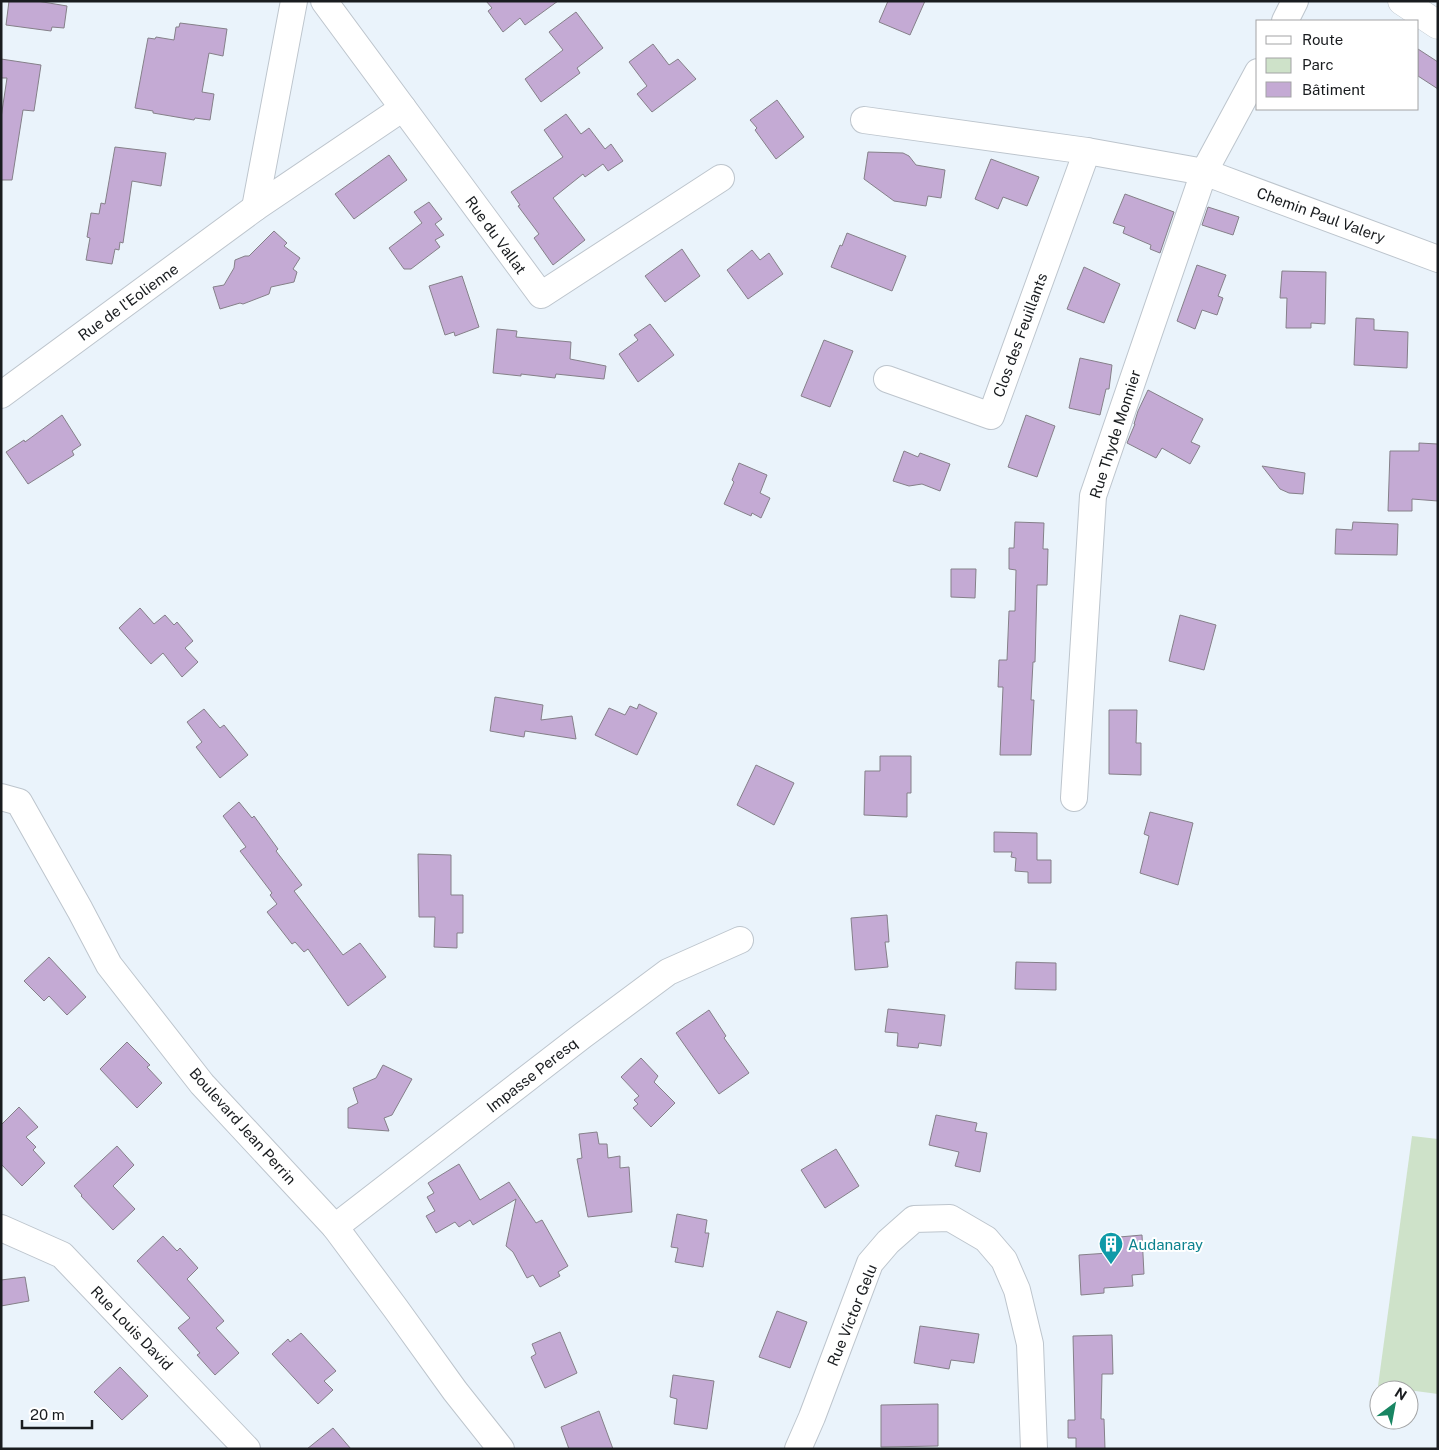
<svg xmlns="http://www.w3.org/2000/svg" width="1439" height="1450" viewBox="0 0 1439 1450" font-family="'Public Sans',sans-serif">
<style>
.green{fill:#cee2c9}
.building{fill:#c4aad4;stroke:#858089}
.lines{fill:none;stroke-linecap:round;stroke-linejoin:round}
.street-casing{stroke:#bdc5cd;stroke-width:28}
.secondary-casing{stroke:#bdc5cd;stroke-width:29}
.street{stroke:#fff;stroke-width:26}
.secondary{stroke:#fff;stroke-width:28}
.labels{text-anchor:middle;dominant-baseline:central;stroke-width:4;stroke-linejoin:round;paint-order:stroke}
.street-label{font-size:15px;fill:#191c1f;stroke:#fff}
.culture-label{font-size:15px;fill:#0d838f;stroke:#fff;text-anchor:start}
</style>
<rect width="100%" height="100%" fill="#eaf3fb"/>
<polygon class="green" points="1412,1136 1438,1139 1438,1394 1378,1386"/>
<g class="building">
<polygon points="9,1 37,1 67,6 64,28 52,27 51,31 6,25"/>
<polygon points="486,1 558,1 525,25 520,18 503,32 488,11 492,8"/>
<polygon points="888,1 925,1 910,35 879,22"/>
<polygon points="576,12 603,48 577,68 580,73 541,102 525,79 563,50 549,32"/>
<polygon points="180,23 227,29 223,56 209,53 202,92 214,94 210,120 195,118 194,120 153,113 153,111 135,108 148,38 155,39 156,37 174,40 176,27 179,27"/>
<polygon points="653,44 669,65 678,59 696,79 652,112 637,94 647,86 629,62"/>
<polygon points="1418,49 1438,62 1438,89 1418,76"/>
<polygon points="1,59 41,65 34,111 23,110 12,180 1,180 1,118 7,78 1,78"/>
<polygon points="777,100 804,137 776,159 755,130 757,128 750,120"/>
<polygon points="566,114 581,134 589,128 605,149 611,144 623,161 608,171 603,164 585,177 583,174 553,198 585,240 553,265 534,238 539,234 518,206 520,205 511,192 563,157 544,130"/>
<polygon points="115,147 166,153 161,186 132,181 123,243 120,242 119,250 115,249 112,264 86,260 90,238 87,237 91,213 99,214 101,203 105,204"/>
<polygon points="868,152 903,153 909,156 916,165 945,170 941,198 928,196 926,206 894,201 864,179"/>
<polygon points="389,155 407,180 354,219 335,194"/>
<polygon points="991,159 1039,177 1027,206 1003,197 998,209 975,199"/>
<polygon points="1125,194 1174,212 1160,253 1150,249 1151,245 1123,233 1125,227 1113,223"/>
<polygon points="429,202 442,219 435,224 444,235 435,240 440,247 411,269 404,269 389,248 422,223 414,212"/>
<polygon points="1208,207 1239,217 1233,235 1202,225"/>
<polygon points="274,231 287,243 284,246 300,258 293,269 297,272 294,282 271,287 269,294 243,304 240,303 220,309 213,287 224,285 234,268 235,260 245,256 249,256"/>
<polygon points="847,233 906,256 892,291 831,267 840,245 842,246"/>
<polygon points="682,249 700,276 665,302 645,276"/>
<polygon points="752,250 760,260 769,253 783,274 748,299 727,270"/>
<polygon points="1197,265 1226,275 1218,296 1223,298 1217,315 1202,310 1195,329 1177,321"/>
<polygon points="1084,267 1120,284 1104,323 1067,309"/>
<polygon points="1282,271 1326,272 1325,324 1311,323 1311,328 1286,328 1287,298 1280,298"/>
<polygon points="462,276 479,327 455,336 454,332 445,335 429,286"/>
<polygon points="1356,318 1374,319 1374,330 1408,332 1407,368 1354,365"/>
<polygon points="650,324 674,355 638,382 619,354 638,340 634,335"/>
<polygon points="497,329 517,331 516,337 571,342 570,359 606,366 604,379 556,374 555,378 521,374 521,376 493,373"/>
<polygon points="824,340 853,351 830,407 801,396"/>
<polygon points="1080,358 1112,365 1109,389 1106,389 1100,415 1069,408"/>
<polygon points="1148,390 1203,419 1191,442 1200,446 1190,464 1162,448 1156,458 1127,443 1135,424 1134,424 1138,411"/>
<polygon points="62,415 81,445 72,451 74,455 28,484 6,452 24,440 25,442"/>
<polygon points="1026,415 1055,426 1037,477 1008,467"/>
<polygon points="1419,443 1438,444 1438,501 1412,499 1412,511 1388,511 1390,451 1419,451"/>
<polygon points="904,451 918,457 920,453 950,464 940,491 922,484 909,486 893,481"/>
<polygon points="739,463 767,475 760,493 770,498 761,518 752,513 751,516 724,504 734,482 732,480"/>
<polygon points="1262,466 1305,473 1303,494 1289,493 1280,489"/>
<polygon points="1015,522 1044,523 1043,549 1048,549 1047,585 1037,585 1035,662 1033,662 1031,700 1034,700 1031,755 1000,755 1003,687 998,687 999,660 1007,660 1009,611 1015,611 1016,570 1009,569 1009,548 1014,548"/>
<polygon points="1353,522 1398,524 1397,555 1335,554 1336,529 1352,530"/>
<polygon points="951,569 976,569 975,598 951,597"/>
<polygon points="140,608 154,624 165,615 174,625 177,622 193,641 185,648 198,662 182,677 163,653 151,664 119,628"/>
<polygon points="1180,615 1216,625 1204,670 1169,661"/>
<polygon points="495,697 543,705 541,720 572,716 576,739 525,731 524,737 490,731"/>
<polygon points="639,704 657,713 637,755 595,735 609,708 625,715 630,706 637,709"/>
<polygon points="204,709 220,728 224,725 248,755 220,778 196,747 202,742 187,722"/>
<polygon points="1109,710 1137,710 1136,743 1141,743 1141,775 1109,774"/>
<polygon points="880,756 911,756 911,793 907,793 907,817 864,815 865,771 880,771"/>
<polygon points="756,765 794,783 774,825 737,805"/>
<polygon points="239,802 252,818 254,816 278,849 276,851 302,885 294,891 343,955 360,943 386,977 348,1006 308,949 304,952 295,942 292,944 267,912 277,904 270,895 272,893 240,851 246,847 223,816"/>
<polygon points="1150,812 1193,823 1178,885 1140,873 1149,836 1144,834"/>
<polygon points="994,832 1037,833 1037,860 1051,860 1051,883 1028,883 1028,872 1015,871 1016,858 1011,857 1012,852 994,852"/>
<polygon points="418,854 451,855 451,895 463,895 463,933 457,933 457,948 434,947 435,917 419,917"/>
<polygon points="887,915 889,942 885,942 888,967 855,970 851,918"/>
<polygon points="49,957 86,997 67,1015 49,996 44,1001 24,981"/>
<polygon points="1016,962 1056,963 1056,990 1015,989"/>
<polygon points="888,1009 945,1015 941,1046 919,1043 918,1048 897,1046 898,1033 885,1032"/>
<polygon points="709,1010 726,1036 724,1038 749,1073 719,1094 676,1033"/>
<polygon points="127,1042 150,1065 147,1067 162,1083 137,1108 100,1069"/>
<polygon points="641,1058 658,1076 654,1082 675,1103 651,1127 633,1108 638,1104 634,1100 639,1096 621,1077"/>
<polygon points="383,1065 412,1079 392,1115 384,1118 389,1131 348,1128 348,1108 358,1103 353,1088 376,1078"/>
<polygon points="19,1107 38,1127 26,1137 36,1147 33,1150 45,1163 22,1186 1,1164 1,1125"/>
<polygon points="936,1115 977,1123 975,1131 987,1133 980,1172 955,1166 959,1152 929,1145"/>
<polygon points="597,1132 599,1144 607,1144 608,1158 620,1156 620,1168 629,1167 632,1212 588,1217 577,1159 582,1158 579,1134"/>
<polygon points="117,1146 134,1165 113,1186 135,1209 113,1230 81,1196 82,1195 74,1186"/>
<polygon points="836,1149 859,1186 825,1208 801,1170"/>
<polygon points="459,1164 480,1200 509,1182 536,1223 542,1220 568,1266 558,1272 560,1276 540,1287 533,1275 527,1278 513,1252 506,1246 516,1199 473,1225 470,1220 459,1227 455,1222 436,1233 426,1216 435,1211 427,1197 434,1193 428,1183"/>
<polygon points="677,1214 707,1220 705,1233 709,1233 703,1267 675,1262 678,1248 671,1247"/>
<polygon points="1142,1235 1144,1274 1132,1275 1133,1286 1104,1288 1104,1293 1081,1295 1079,1255 1109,1253 1108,1238"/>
<polygon points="163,1236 177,1251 180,1248 198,1268 187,1279 224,1321 216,1328 239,1353 215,1375 197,1355 200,1353 178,1328 190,1318 137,1261"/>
<polygon points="25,1277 29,1301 1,1306 1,1280"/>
<polygon points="777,1311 807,1322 790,1368 759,1357"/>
<polygon points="920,1326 979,1334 974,1363 951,1360 949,1369 914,1363"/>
<polygon points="560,1332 577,1373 545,1388 531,1357 536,1354 532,1344"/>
<polygon points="301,1333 336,1371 324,1381 333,1390 318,1404 272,1354 288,1339 290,1342"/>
<polygon points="1112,1335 1113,1374 1102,1374 1101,1419 1104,1419 1105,1449 1076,1449 1076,1438 1068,1438 1068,1420 1075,1420 1073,1336"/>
<polygon points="120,1367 148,1396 122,1420 94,1392"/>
<polygon points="673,1375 714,1381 707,1429 674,1424 677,1399 670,1397"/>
<polygon points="938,1404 938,1446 881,1447 881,1405"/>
<polygon points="599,1411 613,1449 569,1449 561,1427"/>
<polygon points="333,1428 351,1449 307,1449"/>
</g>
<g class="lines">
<defs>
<g id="street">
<polyline points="324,1 541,295 721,178"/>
<polyline points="1285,21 1295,1"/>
<polyline points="864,120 1087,151 1204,172 1258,72"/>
<polyline points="255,208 294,1"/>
<polyline points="887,379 991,416 1087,151"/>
<polyline points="1,395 255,208 403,108"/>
<polyline points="1,797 19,802 80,910 109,965 202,1084 335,1227 396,1309 455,1391 501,1449"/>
<polyline points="1074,798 1093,496 1204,172 1438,259"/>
<polyline points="335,1227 582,1036 668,972 740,940"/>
<polyline points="1,1228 62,1255 247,1449"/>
<polyline points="798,1449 812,1417 870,1263 888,1242 914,1219 950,1218 986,1239 1004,1260 1017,1290 1030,1344 1034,1449"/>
</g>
<polyline id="secondary" points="1402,1 1438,25"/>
</defs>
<use href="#street" class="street-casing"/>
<use href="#secondary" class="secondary-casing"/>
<use href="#street" class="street"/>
<use href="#secondary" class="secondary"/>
</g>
<defs>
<symbol id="building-pin" viewBox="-11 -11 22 30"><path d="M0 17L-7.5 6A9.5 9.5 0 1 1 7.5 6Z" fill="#0f9aa8" stroke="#fff"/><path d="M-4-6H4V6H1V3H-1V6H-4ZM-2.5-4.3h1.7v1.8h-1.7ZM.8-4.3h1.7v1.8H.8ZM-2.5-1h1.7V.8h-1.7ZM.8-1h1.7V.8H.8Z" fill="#fff"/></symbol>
</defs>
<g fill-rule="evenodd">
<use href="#building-pin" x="1097" y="1230" width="28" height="38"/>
</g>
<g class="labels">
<g class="street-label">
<text transform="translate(1321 215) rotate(20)">Chemin Paul Valery</text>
<text transform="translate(496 235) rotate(54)">Rue du Vallat</text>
<text transform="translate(128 302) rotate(-36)">Rue de l'Eolienne</text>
<text transform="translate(1020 335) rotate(-70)">Clos des Feuillants</text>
<text transform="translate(1115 434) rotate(-72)">Rue Thyde Monnier</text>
<text transform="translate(532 1075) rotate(-38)">Impasse Peresq</text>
<text transform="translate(243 1126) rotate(48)">Boulevard Jean Perrin</text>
<text transform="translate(852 1315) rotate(-68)">Rue Victor Gelu</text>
<text transform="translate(132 1328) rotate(46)">Rue Louis David</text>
</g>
<g class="culture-label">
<text x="1128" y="1244">Audanaray</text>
</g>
</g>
<rect width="1439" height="1450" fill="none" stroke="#191c1f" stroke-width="5"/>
<rect x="1256" y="20" width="162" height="90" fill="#ffffff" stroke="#a3a4a5"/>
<rect x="1266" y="36" width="25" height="8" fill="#ffffff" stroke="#a3a4a5"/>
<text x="1302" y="45" font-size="15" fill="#191c1f">Route</text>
<rect x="1266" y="58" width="25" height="15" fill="#cee2c9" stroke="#a3a4a5"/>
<text x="1302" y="70" font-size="15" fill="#191c1f">Parc</text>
<rect x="1266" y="82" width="25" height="15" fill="#c4aad4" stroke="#a3a4a5"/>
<text x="1302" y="95" font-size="15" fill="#191c1f">Bâtiment</text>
<g transform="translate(1394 1405) rotate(32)"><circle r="24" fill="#ffffff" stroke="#a3a4a5"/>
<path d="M0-4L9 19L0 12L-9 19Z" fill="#188562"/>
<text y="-8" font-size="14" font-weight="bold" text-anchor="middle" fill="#191c1f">N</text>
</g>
<path d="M22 1420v8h70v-8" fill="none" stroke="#191c1f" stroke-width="2.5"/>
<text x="30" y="1420" font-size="15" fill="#191c1f" stroke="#ffffff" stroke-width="4" paint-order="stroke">20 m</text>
</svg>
